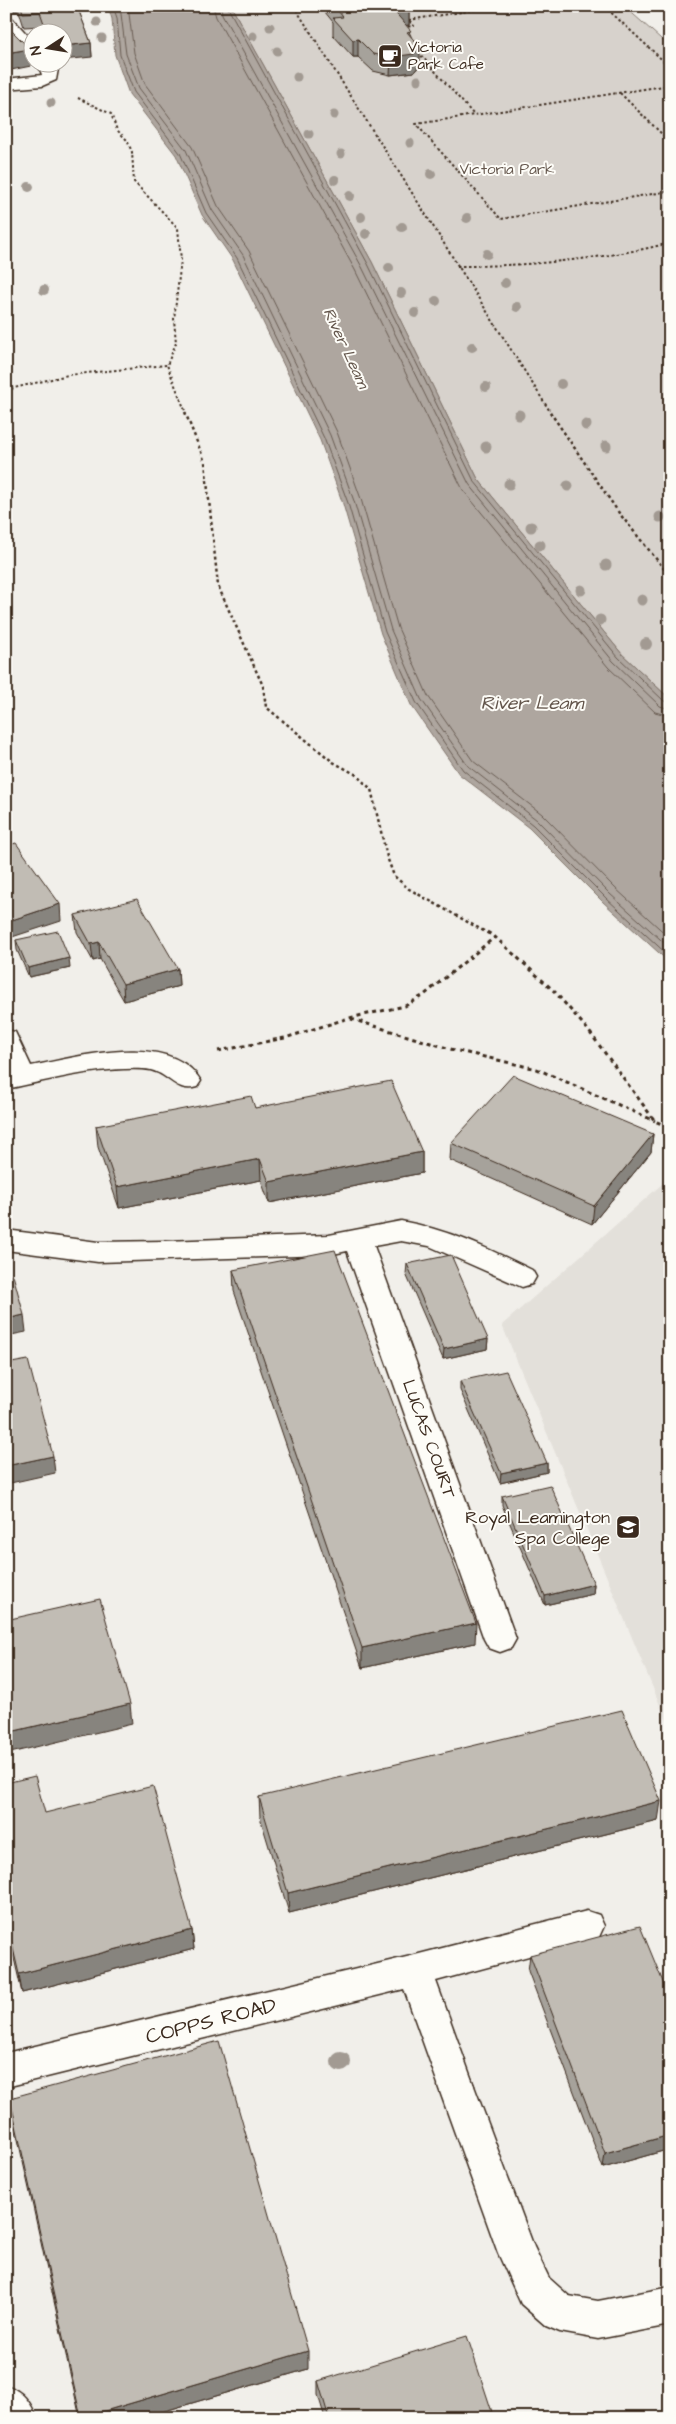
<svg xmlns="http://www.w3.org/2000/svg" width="676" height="2424" viewBox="0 0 676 2424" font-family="'Architects Daughter',sans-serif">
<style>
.built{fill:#e3e0da}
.green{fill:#d7d2cc;stroke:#897e75}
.water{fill:#aea69f;stroke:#80746b}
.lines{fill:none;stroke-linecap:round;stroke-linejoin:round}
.shore{stroke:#695c52;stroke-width:1}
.service-casing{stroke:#3b2a1e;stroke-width:3}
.minor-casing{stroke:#3b2a1e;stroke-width:3}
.path-far2{stroke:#3b2a1e;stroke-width:2;stroke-dasharray:2.5 2.5;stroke-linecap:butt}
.path-far1{stroke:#3b2a1e;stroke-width:2.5;stroke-dasharray:3 3;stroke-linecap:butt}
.path{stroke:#3b2a1e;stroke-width:3;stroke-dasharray:4 4;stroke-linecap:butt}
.service{fill:#fdfcf7;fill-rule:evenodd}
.minor{fill:#fdfcf7;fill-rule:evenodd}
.tree{fill:#a29a92}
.wall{fill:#a6a29b;stroke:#3b2a1e}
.shaded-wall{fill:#87847e;stroke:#3b2a1e}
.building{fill:#c1bcb4;stroke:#3b2a1e}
.labels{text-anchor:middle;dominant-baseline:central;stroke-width:4;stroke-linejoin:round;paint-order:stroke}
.far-poi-label{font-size:15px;fill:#3b2a1e;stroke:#fdfcf7;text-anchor:start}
.far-park-label{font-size:15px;fill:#62544a;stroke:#fdfcf7}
.far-water-label{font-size:16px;font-style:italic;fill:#63554b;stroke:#fdfcf7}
.street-label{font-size:18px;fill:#3b2a1e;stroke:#fdfcf7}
.poi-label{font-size:18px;fill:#3b2a1e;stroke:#fdfcf7;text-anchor:end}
.water-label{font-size:19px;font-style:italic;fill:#63554b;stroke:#fdfcf7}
.near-street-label{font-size:21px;fill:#3b2a1e;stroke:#fdfcf7}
</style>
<rect width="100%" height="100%" fill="#f1efea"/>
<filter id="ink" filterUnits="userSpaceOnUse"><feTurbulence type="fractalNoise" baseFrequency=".02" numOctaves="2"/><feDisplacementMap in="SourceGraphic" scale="10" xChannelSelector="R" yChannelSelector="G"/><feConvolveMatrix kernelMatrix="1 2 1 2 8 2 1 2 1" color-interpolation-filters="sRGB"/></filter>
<g filter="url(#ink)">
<polygon class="built" points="670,1177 670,1729 502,1325"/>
<polygon class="green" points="231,6 624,6 670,47 670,699 622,654 478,479 372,262"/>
<polygon class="water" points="108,6 231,6 372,262 478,479 622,654 670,699 670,963 603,902 529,828 459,774 411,705 381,634 343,504 320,440 233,260 202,215 176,155 129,94 115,55 112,19"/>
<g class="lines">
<g class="shore">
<polyline points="113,6 117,18 120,55 134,92 180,153 206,213 237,258 324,438 348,503 385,632 416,702 463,770 533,825 606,898 670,957"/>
<polyline points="120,6 126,54 139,88 186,150 212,210 243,255 330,435 354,501 391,630 421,699 468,766 537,820 610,894 670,948"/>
<polyline points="128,6 134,53 145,84 192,147 218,206 249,251 337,432 361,499 398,628 428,696 473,761 542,814 615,888 670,938"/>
<polyline points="213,6 216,17 355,270 463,490 608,667 655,712 670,716"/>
<polyline points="221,6 222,14 362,267 469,484 613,661 660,706 670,709"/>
<polyline points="227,6 368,264 474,481 618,657 664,701 670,703"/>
</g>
<defs>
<g id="service">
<polygon points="6,16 12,18 32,40 32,54 26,52 6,31"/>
<polygon points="38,62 54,62 58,69 56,80 42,86 6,89 6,79 42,75"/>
<polygon points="456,2069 469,2074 474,2086 534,2247 549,2278 569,2296 598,2301 670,2287 670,2325 598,2339 560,2332 546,2326 521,2304 498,2253 438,2086 443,2074"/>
<path d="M6 2385C23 2392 30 2401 37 2418H6Z"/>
</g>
<g id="minor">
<path d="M6 1030 15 1032 31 1066C79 1057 170 1030 201 1081L197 1087C174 1094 169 1070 143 1069 97 1067 51 1080 6 1089Z"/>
<path d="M401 1221C450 1230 487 1248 532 1270L536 1277 532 1284 522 1287 429 1246 401 1241 374 1246 516 1639 511 1648 500 1652 489 1648 484 1639 347 1251 329 1255 98 1262 6 1250V1230L98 1242 165 1241 329 1235Z"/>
<polygon points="587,1911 599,1915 604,1926 599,1937 436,1981 474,2086 469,2098 456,2103 443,2098 404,1989 6,2087 6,2053 415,1955"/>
</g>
</defs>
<use href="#service" class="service-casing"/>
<use href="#minor" class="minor-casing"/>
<g class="path-far2">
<polyline points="294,6 551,413"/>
<polyline points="604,6 670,67"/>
<polyline points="409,20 500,6"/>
<polyline points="403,27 414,26 407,18"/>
<polyline points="418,52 474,115"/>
<polyline points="670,85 416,124 501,219 670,191"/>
<polyline points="620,93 670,142"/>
<polyline points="78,98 111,114 117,130 127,140 132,152 134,182 178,228 181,260 174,319 176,343 167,365 186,413"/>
<path d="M457 266C529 266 600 260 670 243"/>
<polyline points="6,390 68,375 167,365"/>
</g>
<g class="path-far1">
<polyline points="185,412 205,462 218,586 263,686 266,707 333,762 355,774 371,789 387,857 394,876 409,889 489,934"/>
<polyline points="550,412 619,513 670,576"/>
</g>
<g class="path">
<polyline points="487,932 495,937 555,992 588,1030 655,1121 670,1128"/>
<polyline points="351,1019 454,1050 537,1069 655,1121"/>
<polyline points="218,1051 285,1038 349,1018 405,1006 424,995 495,937"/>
</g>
<use href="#service" class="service"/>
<use href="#minor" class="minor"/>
</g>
<g class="tree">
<circle cx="97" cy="22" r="4.5"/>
<circle cx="270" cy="27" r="4.5"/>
<circle cx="253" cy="36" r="4.5"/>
<circle cx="102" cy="38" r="4.5"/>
<circle cx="277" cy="51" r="4.5"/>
<circle cx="297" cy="77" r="4.5"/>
<circle cx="418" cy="80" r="4.5"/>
<circle cx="51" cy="103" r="4.5"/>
<circle cx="334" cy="115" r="4.5"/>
<circle cx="309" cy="134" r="4.5"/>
<circle cx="410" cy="143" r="4.5"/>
<circle cx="341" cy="154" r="4.5"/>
<circle cx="431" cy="174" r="5"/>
<circle cx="335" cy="180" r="5"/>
<circle cx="29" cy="187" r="5"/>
<circle cx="350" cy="196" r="5"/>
<circle cx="361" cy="217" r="5"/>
<circle cx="467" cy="218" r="5"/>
<circle cx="402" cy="227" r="5"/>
<circle cx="366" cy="234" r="5"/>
<circle cx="487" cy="254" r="5"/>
<circle cx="389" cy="268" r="5"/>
<circle cx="505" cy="283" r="5"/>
<circle cx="44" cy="290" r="5"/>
<circle cx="401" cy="293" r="5"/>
<circle cx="436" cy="301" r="5"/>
<circle cx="517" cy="307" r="5"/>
<circle cx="415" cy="313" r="5"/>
<circle cx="472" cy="347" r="5"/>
<circle cx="561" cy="384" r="5"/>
<circle cx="486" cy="387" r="5"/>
<circle cx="519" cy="415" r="5.5"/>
<circle cx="586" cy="425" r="5.5"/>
<circle cx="606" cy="446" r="5.5"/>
<circle cx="486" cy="447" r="5.5"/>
<circle cx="509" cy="484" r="5.5"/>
<circle cx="568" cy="486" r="5.5"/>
<circle cx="660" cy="517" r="5.5"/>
<circle cx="531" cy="527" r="5.5"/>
<circle cx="540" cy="545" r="5.5"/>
<circle cx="606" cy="565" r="5.5"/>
<circle cx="581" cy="590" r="5.5"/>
<circle cx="642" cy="600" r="5.5"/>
<circle cx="600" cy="620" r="5.5"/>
<circle cx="646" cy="644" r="6"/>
<circle cx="341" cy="2062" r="10"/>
</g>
<g class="wall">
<polygon points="9,6 77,6 91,43 92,57 62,32 44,32 42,26 24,27 19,11 11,11"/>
<polygon points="320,6 408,6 409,8 409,25 406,25 411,36 420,65 414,72 390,75 373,71 358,57 353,57 333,35 333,22"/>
<polygon points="75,915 178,969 179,986 124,1001 100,959 93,961 77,932"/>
<polygon points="16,940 70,968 29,977 17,950"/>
<polygon points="255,1108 422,1152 422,1173 269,1203 261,1180 119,1208 98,1147 96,1126"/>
<polygon points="653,1134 651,1152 592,1224 450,1160 451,1143"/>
<polygon points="407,1264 488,1339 487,1349 443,1359 406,1274"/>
<polygon points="233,1270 475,1643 362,1668 234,1291"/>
<polygon points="460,1381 547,1463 547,1472 500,1483 460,1390"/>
<polygon points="502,1496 594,1584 593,1594 545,1605 502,1505"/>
<polygon points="6,1783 192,1930 194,1949 22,1993 6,1924"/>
<polygon points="259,1797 658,1821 289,1913 260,1817"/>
<polygon points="530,1955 670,1999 670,2149 603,2168 528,1971"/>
<polygon points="10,2098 308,2369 141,2418 80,2418 13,2117"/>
<polygon points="318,2381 494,2418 325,2418 318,2395"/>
</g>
<g class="shaded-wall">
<polygon points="10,6 19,6 19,11 11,11"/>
<polygon points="409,8 409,25 393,27 393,10"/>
<polygon points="358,39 358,57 353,57 353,40"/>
<polygon points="91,43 92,57 62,60 62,46"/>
<polygon points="420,47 420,65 414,72 390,75 391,57"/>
<polygon points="30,49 31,66 6,71 6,53"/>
<polygon points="60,904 61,921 6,939 6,922"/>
<polygon points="99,942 100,959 93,961 91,944"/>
<polygon points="69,958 70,968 29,977 28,968"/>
<polygon points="178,969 179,986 124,1001 123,984"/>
<polygon points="653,1134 651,1152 592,1224 594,1206"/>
<polygon points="422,1152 422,1173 269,1203 269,1182"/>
<polygon points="260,1159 261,1180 119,1208 117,1187"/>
<polygon points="24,1315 26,1332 6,1336 6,1319"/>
<polygon points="488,1339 487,1349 443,1359 444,1349"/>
<polygon points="53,1456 55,1473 6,1484 6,1466"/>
<polygon points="547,1463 547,1472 500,1483 501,1473"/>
<polygon points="594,1584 593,1594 545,1605 545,1596"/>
<polygon points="476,1623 475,1643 362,1668 362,1648"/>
<polygon points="130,1704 132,1724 6,1754 6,1733"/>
<polygon points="661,1801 658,1821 289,1913 288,1893"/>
<polygon points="192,1930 194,1949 22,1993 19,1974"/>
<polygon points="670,2135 670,2149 603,2168 605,2153"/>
<polygon points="308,2351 308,2369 141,2418 81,2418"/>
</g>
<g class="building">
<polygon points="21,6 77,6 91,43 62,46 62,32 47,32 40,12 23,13"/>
<polygon points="334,6 408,6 409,8 393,10 411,31 407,32 420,47 414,54 391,57 373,54 358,39 353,40 333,18 343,17"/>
<polygon points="6,25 30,49 6,53"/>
<polygon points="16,843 60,904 6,922 6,846"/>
<polygon points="137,899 178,969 123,984 99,942 91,944 75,915"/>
<polygon points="58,931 69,958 28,968 16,940"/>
<polygon points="513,1075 653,1134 594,1206 451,1143"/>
<polygon points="391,1081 422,1152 269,1182 260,1159 117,1187 96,1126 251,1096 255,1108"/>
<polygon points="335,1250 476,1623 362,1648 233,1270"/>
<polygon points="451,1255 488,1339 444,1349 407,1264"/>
<polygon points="13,1275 24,1315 6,1319 6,1276"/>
<polygon points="28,1360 53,1456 6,1466 6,1364"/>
<polygon points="506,1371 547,1463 501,1473 460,1381"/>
<polygon points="550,1485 594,1584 545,1596 502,1496"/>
<polygon points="100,1599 130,1704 6,1733 6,1620"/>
<polygon points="622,1710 661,1801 288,1893 259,1797"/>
<polygon points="35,1776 45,1813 153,1786 192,1930 19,1974 6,1918 6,1783"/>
<polygon points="640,1926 670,1999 670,2135 605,2153 530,1955"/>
<polygon points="219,2041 308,2351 81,2418 10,2098"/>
<polygon points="467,2336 494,2418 329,2418 318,2381"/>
</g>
</g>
<defs>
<symbol id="cafe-square" viewBox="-11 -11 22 22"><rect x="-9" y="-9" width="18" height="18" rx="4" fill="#3b2a1e" stroke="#fdfcf7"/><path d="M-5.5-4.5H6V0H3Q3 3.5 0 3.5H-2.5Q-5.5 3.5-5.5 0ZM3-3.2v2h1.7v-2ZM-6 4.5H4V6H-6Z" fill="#fff"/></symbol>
<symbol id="university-square" viewBox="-11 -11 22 22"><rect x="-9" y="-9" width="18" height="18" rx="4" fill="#3b2a1e" stroke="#fdfcf7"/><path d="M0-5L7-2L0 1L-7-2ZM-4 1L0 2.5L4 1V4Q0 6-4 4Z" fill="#fff"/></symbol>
</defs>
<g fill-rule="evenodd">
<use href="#cafe-square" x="376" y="42" width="28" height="28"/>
<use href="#university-square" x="614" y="1513" width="28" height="28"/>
</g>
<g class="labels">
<g class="far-poi-label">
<text x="408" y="47">Victoria<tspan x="408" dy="17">Park Cafe</tspan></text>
</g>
<g class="far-park-label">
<text x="507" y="169">Victoria Park</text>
</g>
<g class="far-water-label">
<text transform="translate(346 348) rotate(65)">River Leam</text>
</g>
<g class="street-label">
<text transform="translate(429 1439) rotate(70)">LUCAS COURT</text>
</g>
<g class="poi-label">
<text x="610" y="1517">Royal Leamington<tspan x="610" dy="21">Spa College</tspan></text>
</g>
<g class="water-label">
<text x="532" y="703">River Leam</text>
</g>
<g class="near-street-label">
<text transform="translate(211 2021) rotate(-14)">COPPS ROAD</text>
</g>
</g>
<rect width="676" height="2424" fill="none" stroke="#fdfcf7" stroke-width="25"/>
<rect x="12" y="12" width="651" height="2399" fill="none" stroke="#3b2a1e" stroke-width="2" filter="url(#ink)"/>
<g transform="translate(48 48) rotate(258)"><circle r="24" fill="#fdfcf7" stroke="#afa8a0"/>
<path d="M0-4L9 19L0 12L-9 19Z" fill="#3b2a1e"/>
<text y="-8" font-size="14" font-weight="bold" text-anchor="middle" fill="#3b2a1e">N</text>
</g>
</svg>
